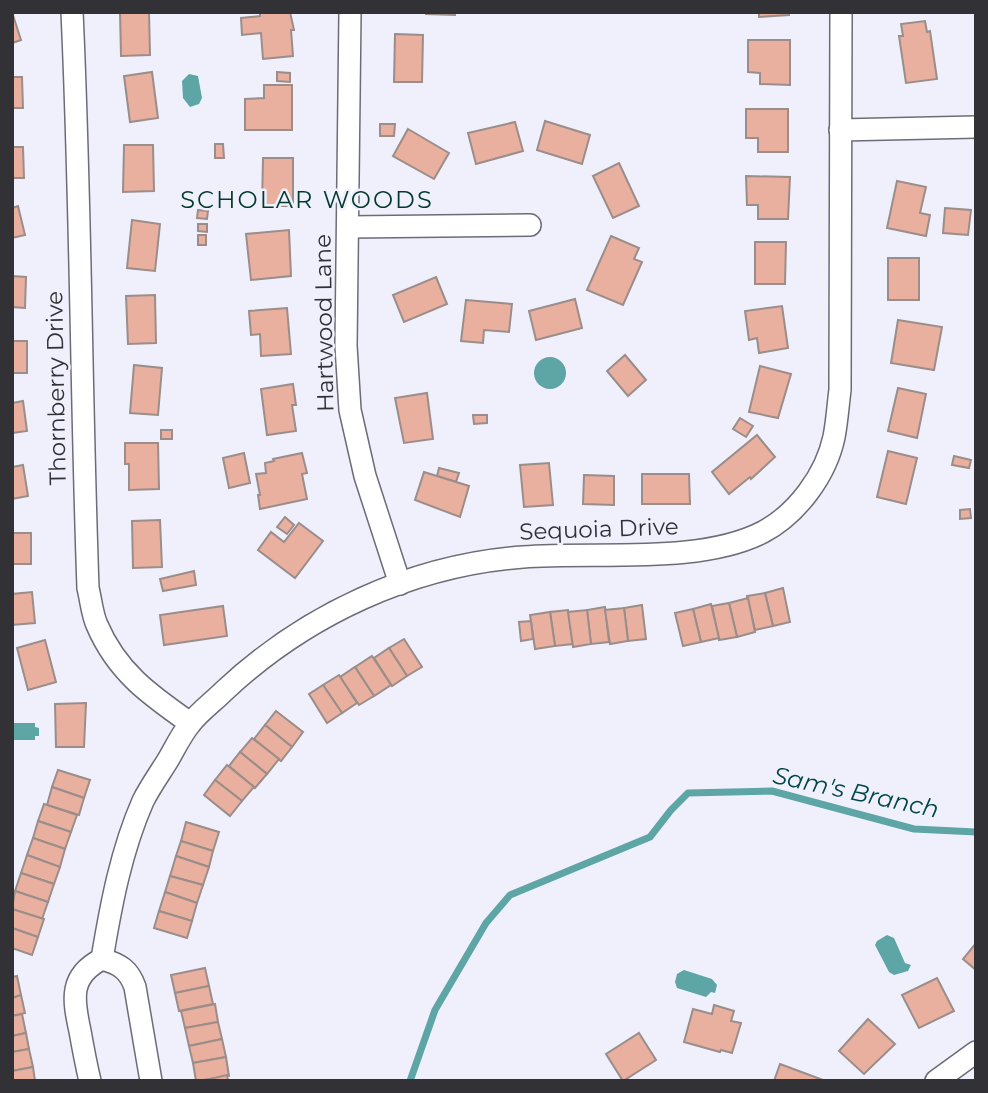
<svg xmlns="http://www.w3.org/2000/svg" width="988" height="1093" viewBox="0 0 988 1093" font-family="Montserrat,sans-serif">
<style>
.water{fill:#5ea5a6}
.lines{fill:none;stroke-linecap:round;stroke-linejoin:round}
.stream{stroke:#5ea5a6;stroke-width:7}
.building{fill:#e9b09f;stroke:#9a8d8a;stroke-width:2}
.street-casing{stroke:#6c6c77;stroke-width:24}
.street{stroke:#fff;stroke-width:21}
.labels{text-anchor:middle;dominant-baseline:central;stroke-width:5;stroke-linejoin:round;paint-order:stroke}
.street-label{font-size:23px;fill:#313136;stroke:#f0f0fd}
.neighbourhood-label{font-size:24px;letter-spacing:2px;fill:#02392b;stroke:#f0f0fd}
.water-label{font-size:24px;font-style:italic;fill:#004748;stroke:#f0f0fd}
</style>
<rect width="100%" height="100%" fill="#f0f0fd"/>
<g class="water">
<polygon points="189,74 198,76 202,98 199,104 190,107 183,98 182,81"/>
<circle cx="550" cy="373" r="16"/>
<polygon points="12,723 35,723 35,727 39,728 39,736 35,736 35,740 12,740"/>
<polygon points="887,935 894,938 905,963 911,965 908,971 894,975 889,972 875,945 877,941"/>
<polygon points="684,970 712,979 717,985 715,993 711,992 706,997 677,988 675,982 677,974"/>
</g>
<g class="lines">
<polyline class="stream" points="410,1081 435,1010 486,923 510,895 650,837 671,810 688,793 772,791 914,829 976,832"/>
</g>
<g class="building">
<polygon points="12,12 21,40 12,43"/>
<polygon points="120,12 149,12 150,55 121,56"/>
<polygon points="260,12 290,12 294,30 291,30 293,56 263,59 261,33 242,35 241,18 260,16"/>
<polygon points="426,12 455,12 455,15 426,14"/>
<polygon points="759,12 789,12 789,15 759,17"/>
<polygon points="925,21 927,32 930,31 937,79 906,83 899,36 903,36 901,24"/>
<polygon points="395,34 423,35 422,82 394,82"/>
<polygon points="748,40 790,40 790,85 760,84 760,73 748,72"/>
<polygon points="152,72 158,118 130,122 124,76"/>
<polygon points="277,72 290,73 290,82 277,81"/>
<polygon points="12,77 22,77 23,108 12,108"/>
<polygon points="264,85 292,85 292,130 245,130 245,99 264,98"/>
<polygon points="746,109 788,109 788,152 758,152 758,138 746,138"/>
<polygon points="545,121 590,135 582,164 537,150"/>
<polygon points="515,122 523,151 476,164 468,133"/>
<polygon points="380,124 395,124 394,136 380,136"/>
<polygon points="408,129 449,153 434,179 393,156"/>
<polygon points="215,144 223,144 224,158 215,158"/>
<polygon points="124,145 153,145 154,191 123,192"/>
<polygon points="12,147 23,147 24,178 12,178"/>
<polygon points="263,158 293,158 293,206 262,206"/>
<polygon points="619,163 639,206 613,218 593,176"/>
<polygon points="746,176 790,177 788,219 758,219 758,205 747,205"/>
<polygon points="897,181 926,187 920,213 930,215 926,236 887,228"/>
<polygon points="18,206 25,235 12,238 12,208"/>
<polygon points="945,208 971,210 968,235 943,233"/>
<polygon points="198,210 208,211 207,219 197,218"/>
<polygon points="132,220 160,224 155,271 127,268"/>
<polygon points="198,224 207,224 207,232 198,231"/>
<polygon points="289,230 291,276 251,280 246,234"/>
<rect x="198" y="235" width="8" height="10"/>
<polygon points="611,236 639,248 634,259 642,262 623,305 587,290"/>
<polygon points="755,242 786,242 785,284 755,284"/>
<rect x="888" y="258" width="31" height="42"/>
<polygon points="12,276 26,277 25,308 12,307"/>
<polygon points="436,277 447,304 404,322 393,295"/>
<polygon points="155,295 156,343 128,344 126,296"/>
<polygon points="575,299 582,328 536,340 529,311"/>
<polygon points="466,300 512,304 509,332 484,330 483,343 461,341"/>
<polygon points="782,306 788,348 759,353 757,338 749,340 745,311"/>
<polygon points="287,308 291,354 261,356 260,334 251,335 249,311"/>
<polygon points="898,320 942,327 934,370 891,363"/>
<rect x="12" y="341" width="15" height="32"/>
<polygon points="625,355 646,380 628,396 607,371"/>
<polygon points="134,365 162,368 158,415 130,413"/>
<polygon points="760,366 791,374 778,418 749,412"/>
<polygon points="293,384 296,405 292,405 296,431 267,435 261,389"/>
<polygon points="898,388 926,394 917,438 888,431"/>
<polygon points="427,393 433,439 404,443 395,398"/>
<polygon points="23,401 27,431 12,433 12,403"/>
<polygon points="473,415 487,415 487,423 474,424"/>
<polygon points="740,418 753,426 746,437 733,429"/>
<rect x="161" y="430" width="11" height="9"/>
<polygon points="757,435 775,457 751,479 750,477 729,494 712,472"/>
<polygon points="125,443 158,443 159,489 129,490 129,464 125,464"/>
<polygon points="888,451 917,458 906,504 877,497"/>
<polygon points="244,453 250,483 229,488 223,458"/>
<polygon points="302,453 307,473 302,474 307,499 260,509 258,495 260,495 256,474 266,473 265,463 274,461 273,459"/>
<polygon points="954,456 971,460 969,468 952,465"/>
<polygon points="549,463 553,505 524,507 520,465"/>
<polygon points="23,465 28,496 12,499 12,467"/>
<polygon points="439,468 459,473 456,482 437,476"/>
<polygon points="424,472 469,486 460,517 415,500"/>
<polygon points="642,474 689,474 690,504 642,504"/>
<polygon points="584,475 614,476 614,505 583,504"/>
<polygon points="970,509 971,518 960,519 960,510"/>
<polygon points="285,517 294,525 287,534 277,527"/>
<polygon points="160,520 162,567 133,568 132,521"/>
<polygon points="299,523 323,541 295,578 258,550 271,532 284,542"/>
<rect x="12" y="533" width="19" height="31"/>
<polygon points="194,571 196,585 163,591 160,579"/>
<polygon points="783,588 790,622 773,626 765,593"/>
<polygon points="32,592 35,623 12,625 12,594"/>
<polygon points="765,593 773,626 755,630 747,596"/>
<polygon points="748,598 755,632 737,637 729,603"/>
<polygon points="729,603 737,637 719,640 712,606"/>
<polygon points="711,604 719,638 701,642 693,609"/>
<polygon points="642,605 646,639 628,641 624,608"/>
<polygon points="223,606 227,636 164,645 160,615"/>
<polygon points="605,607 609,642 591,644 587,610"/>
<polygon points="624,608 628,641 610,644 605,610"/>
<polygon points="693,609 701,642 683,646 675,613"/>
<polygon points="568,610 573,644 555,646 550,612"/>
<polygon points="587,610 591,644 573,647 568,612"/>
<polygon points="550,612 555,646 535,649 530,615"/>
<polygon points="531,621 533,639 521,641 519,622"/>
<polygon points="404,639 422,667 407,676 389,648"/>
<polygon points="45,640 56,682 28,690 17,648"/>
<polygon points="389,648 407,676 392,686 374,658"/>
<polygon points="372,656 391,685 374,696 355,667"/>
<polygon points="355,667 374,696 359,705 340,677"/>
<polygon points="339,675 357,703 342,713 323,685"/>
<polygon points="323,685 342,713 327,723 309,694"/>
<polygon points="86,703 84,747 56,747 55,704"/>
<polygon points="276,711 303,732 292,747 265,725"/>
<polygon points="265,725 292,747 281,761 254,739"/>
<polygon points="252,738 279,759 267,774 240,752"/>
<polygon points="240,752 267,774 255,788 229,766"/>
<polygon points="227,765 254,787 242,801 215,780"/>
<polygon points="58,770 90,780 84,798 52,787"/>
<polygon points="215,780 242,801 230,816 204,795"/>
<polygon points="52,787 84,798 79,815 47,805"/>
<polygon points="44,804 77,815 71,832 38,821"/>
<polygon points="38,821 71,832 65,849 33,838"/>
<polygon points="186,822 219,832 213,851 181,841"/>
<polygon points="33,838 65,849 60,867 27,855"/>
<polygon points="181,841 213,851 209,867 176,856"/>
<polygon points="27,855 60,867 54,884 21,873"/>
<polygon points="176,856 209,867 203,885 170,876"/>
<polygon points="21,873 54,884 48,902 15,891"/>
<polygon points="170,876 203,885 197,903 165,892"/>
<polygon points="15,891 48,902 42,919 12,909"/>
<polygon points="165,892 197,903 192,921 159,911"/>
<polygon points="12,909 44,919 38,937 12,928"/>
<polygon points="159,911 192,921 187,938 154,928"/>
<polygon points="12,928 38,937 32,955 12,948"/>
<polygon points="976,943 976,970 963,959"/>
<polygon points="205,968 209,986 175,993 171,975"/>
<polygon points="17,976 21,995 12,998 12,977"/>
<polygon points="937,978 954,1011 919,1028 902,995"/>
<polygon points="209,986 213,1004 179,1011 175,993"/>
<polygon points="21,995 25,1013 12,1016 12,998"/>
<polygon points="215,1004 218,1022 185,1028 181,1011"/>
<polygon points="714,1005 734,1011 731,1021 741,1023 732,1053 721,1050 720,1052 684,1042 693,1009 712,1014"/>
<polygon points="22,1014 26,1033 12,1036 12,1016"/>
<polygon points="868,1019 895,1044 864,1074 839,1051"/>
<polygon points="218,1022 222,1039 189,1046 185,1028"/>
<polygon points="26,1033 29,1049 12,1052 12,1036"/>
<polygon points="639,1033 656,1060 623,1081 606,1054"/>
<polygon points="222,1039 226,1057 193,1063 189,1046"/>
<polygon points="29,1049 33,1067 12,1071 12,1052"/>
<polygon points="226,1057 229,1076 196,1081 193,1063"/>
<polygon points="780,1064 823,1080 823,1081 774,1081"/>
<polygon points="33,1067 35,1081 12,1081 12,1071"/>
<polygon points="227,1075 228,1081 202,1081"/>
</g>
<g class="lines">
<defs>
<g id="street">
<path d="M72 12C81 204 81 396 88 588 91 600 92 614 97 625 117 672 150 695 190 723"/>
<polyline points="350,12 346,346 350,410 365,476 400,584"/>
<polyline points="840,130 976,127"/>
<polyline points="349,227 530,225"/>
<path d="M102 959C111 905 121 851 143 801 150 787 160 773 168 760 175 748 181 735 190 724 199 712 213 702 224 691 305 615 412 565 523 557 595 551 699 565 763 532 797 514 826 475 834 437 837 422 838 405 840 390L841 12"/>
<path d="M90 1081C86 1064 83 1048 80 1031 73 999 69 976 102 959 120 964 129 970 135 987L151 1081"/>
<polyline points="936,1081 976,1052"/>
</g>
</defs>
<use href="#street" class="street-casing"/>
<use href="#street" class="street"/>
</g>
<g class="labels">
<g class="street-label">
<text transform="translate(324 323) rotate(-91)">Hartwood Lane</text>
<text transform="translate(56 388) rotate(-91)">Thornberry Drive</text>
<text transform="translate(599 529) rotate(-2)">Sequoia Drive</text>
</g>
<g class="neighbourhood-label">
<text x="307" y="199">SCHOLAR WOODS</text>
</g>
<g class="water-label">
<text transform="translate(856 792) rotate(12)">Sam's Branch</text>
</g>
</g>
<rect width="988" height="1093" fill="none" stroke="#313136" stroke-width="28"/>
</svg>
